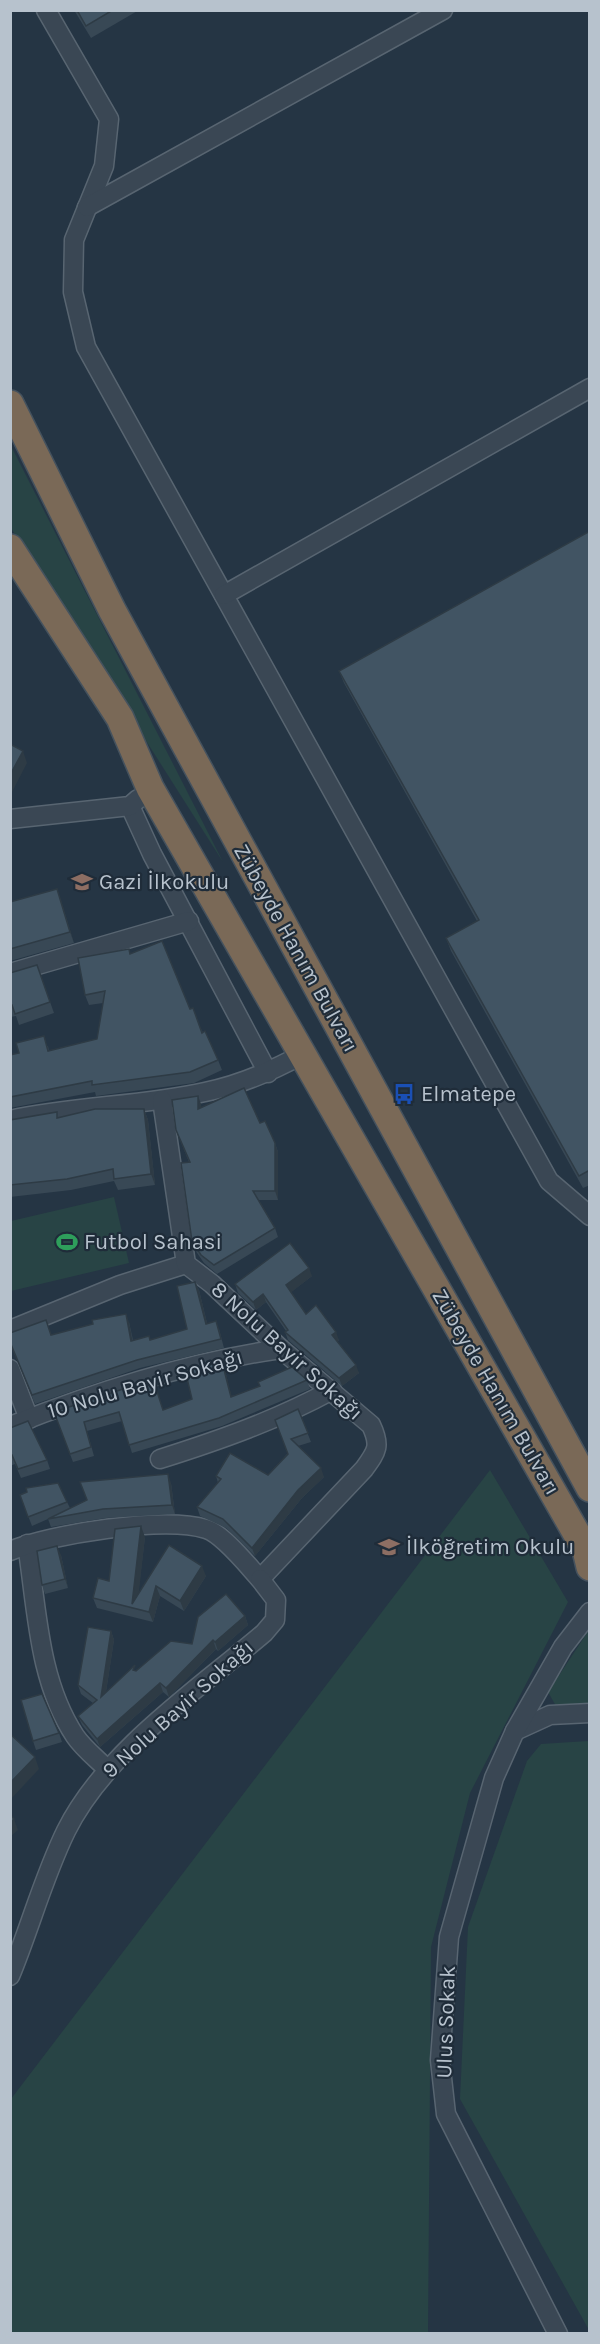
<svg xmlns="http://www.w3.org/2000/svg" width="600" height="2344" viewBox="0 0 600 2344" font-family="Karla,sans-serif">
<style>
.green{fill:#284445}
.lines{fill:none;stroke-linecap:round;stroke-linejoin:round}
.minor-casing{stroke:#586571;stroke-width:21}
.highway-casing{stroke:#45525e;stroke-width:30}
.minor{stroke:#3a4754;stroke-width:18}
.highway{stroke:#7a6957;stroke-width:27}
.wall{fill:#384855}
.shaded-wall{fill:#2e3b45}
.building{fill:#415463;stroke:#2e3b45;stroke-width:1.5}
.labels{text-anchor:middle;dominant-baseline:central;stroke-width:4.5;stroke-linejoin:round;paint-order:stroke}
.poi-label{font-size:22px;fill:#b7c2cd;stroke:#1f2c39;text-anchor:start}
.street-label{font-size:22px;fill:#b7c2cd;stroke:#1f2c39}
</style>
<rect width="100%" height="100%" fill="#253544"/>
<g class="green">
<polygon points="11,446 223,862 11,528"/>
<polygon points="114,1197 129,1263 11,1291 11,1221"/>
<polygon points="490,1470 568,1602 470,1793 431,1947 428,2333 11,2333 11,2099"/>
<polygon points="589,1630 589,1706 556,1706 548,1692"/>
<polygon points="588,1741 590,1742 589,2330 460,2099 468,1927 527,1761 541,1744"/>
</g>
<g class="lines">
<defs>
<g id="minor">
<polyline points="46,10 109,119 104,166 74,240 73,292 86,347 549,1181 590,1216"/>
<polyline points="87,207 443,10"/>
<polyline points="224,595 590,388"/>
<polyline points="130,806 152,854 268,1073"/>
<polyline points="10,819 130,806 138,799"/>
<polyline points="10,973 189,921"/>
<path d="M10 1120C75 1106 141 1106 205 1092 240 1085 272 1071 303 1054"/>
<polyline points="10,1330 120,1285 186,1264"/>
<polyline points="10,1369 29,1419"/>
<path d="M10 1426C98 1391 188 1362 281 1349"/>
<path d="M160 1459C220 1440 277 1420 332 1390"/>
<path d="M27 1544C37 1608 38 1680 75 1736 83 1748 97 1759 107 1769"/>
<path d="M10 1551C51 1534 164 1516 206 1529 223 1534 248 1566 260 1579L364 1469C377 1451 381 1446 371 1425L281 1349 212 1284 186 1264 162 1100"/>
<polyline points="515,1731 550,1715 590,1713"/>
<path d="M10 1976C30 1928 43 1878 66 1831 105 1752 197 1690 264 1633L275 1620 276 1600 260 1579"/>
<polyline points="558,2334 446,2114 440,2060 449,1937 494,1778 515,1731 563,1647 590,1612"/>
</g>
<g id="highway">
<polyline points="10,404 112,610 590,1488"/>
<polyline points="10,548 120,718 150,788 586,1550 590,1567"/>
</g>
</defs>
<use href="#minor" class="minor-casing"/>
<use href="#highway" class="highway-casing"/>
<use href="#minor" class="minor"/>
<use href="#highway" class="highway"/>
</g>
<g class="wall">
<polygon points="74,10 139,10 91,38"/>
<polygon points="590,531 590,1185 583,1188 451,951 446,938 477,921 344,683 339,671"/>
<polygon points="57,889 74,943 10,961 10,902"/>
<polygon points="131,954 190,1009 218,1060 222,1070 194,1083 96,1096 95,1092 10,1108 10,1055 48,1046 49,1051 97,1039 103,1003 89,1005 85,995"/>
<polygon points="37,965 54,1013 19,1025 16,1016 10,1017 10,973"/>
<polygon points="201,1104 201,1108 260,1123 275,1143 278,1152 278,1200 258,1200 275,1228 278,1237 217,1274 204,1263 195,1250 192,1241 189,1162 176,1130"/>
<polygon points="144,1109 148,1120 155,1185 118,1190 114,1181 71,1190 10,1197 10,1120 57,1112 59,1118"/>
<polygon points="312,1276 291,1292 306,1314 339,1340 337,1342 359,1373 342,1386 288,1340 285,1332 286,1331 266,1302 256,1310 238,1293 235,1284"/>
<polygon points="195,1282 199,1290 207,1323 219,1329 224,1348 140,1368 35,1404 10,1343 52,1335 129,1322 133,1340 150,1340 187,1329"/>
<polygon points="225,1370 231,1396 307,1380 310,1389 222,1426 132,1453 122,1421 87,1431 94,1456 73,1462 54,1412 163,1410 192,1399"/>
<polygon points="298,1409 311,1442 298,1446 324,1477 302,1498 255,1556 226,1528 200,1516 197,1507 218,1483 216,1476 268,1475 287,1454"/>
<polygon points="10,1428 47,1460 50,1469 21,1478 15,1464 10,1466"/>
<polygon points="171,1483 175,1514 106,1518 51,1527 48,1519 32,1526 20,1495 27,1492 67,1502 70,1508"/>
<polygon points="145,1537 138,1595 169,1545 206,1576 184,1611 160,1596 153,1622 97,1608 93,1598 109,1581"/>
<polygon points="61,1555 68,1588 45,1594 42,1585"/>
<polygon points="245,1616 248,1625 218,1651 216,1649 169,1697 163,1692 100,1747 82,1725 78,1716 93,1703 81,1694 78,1685 111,1631 114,1640 106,1692 136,1670 192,1644"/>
<polygon points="59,1733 62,1742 36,1750 33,1741"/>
</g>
<g class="shaded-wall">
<polygon points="23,751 27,763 10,796 10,775"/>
<polygon points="57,889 61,900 74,943 70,932"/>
<polygon points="198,1096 201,1104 202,1117 198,1109"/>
<polygon points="144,1109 148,1120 155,1185 151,1174"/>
<polygon points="275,1143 278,1152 278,1200 275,1191"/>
<polygon points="309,1268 312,1276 289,1294 286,1285"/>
<polygon points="195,1282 199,1290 209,1332 206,1324"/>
<polygon points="263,1294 266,1302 256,1310 253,1302"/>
<polygon points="126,1314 129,1322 134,1349 131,1341"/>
<polygon points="336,1332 339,1340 335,1343 332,1335"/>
<polygon points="222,1362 225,1370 234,1405 231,1397"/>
<polygon points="356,1365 359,1373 342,1386 339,1378"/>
<polygon points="321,1468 324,1477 302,1498 255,1556 252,1548 298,1490"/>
<polygon points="168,1474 171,1483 175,1514 172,1505"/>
<polygon points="141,1526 145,1537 137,1609 132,1604"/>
<polygon points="57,1546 61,1555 68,1588 65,1579"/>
<polygon points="202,1566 206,1576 184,1611 180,1601"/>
<polygon points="156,1586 160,1596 153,1622 149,1612"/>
<polygon points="245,1616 248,1625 218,1651 215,1642"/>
<polygon points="111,1631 114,1640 104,1705 101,1697"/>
<polygon points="213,1640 216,1649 169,1697 166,1688"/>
<polygon points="160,1683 163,1692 100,1747 97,1739"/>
<polygon points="35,1757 39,1769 10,1800 10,1783"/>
<polygon points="14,1819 18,1830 10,1837 10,1823"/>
</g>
<g class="building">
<polygon points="77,10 113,10 86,26"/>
<polygon points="590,531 590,1170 579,1176 446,938 479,920 339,671"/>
<polygon points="10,744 23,751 10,775"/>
<polygon points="57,889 70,932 10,949 10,902"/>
<polygon points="162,941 190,1009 193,1008 202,1033 205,1031 218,1060 190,1072 92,1085 92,1081 10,1097 10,1055 19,1053 16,1043 44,1036 48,1051 97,1039 105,991 85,995 78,958 129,949 130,954"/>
<polygon points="37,965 50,1002 15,1014 12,1005 10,1006 10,973"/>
<polygon points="244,1088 260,1123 265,1121 275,1143 275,1191 253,1191 275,1228 214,1265 201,1255 192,1241 181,1163 190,1162 176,1130 172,1100 198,1096 198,1109"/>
<polygon points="95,1109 144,1109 151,1174 114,1179 113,1169 67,1179 10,1185 10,1120 57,1112 57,1118"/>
<polygon points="290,1243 309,1268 286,1285 306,1314 316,1305 336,1332 332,1335 356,1365 339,1378 285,1332 288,1330 263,1294 253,1302 235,1284"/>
<polygon points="195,1282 206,1324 216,1321 221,1339 137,1360 32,1395 10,1342 10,1333 46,1320 51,1335 93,1324 92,1320 126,1314 131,1341 149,1336 150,1340 187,1329 177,1286"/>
<polygon points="222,1362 231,1397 260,1386 258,1382 292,1367 307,1380 219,1418 129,1445 119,1412 84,1422 91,1447 70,1454 54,1412 153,1379 163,1410 192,1399 185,1370"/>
<polygon points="298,1409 308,1433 291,1439 321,1468 298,1490 252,1548 223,1519 197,1507 221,1479 216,1476 230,1453 268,1475 288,1454 275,1420"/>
<polygon points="28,1421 47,1460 18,1469 12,1455 10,1456 10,1428"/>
<polygon points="168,1474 172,1505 103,1509 48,1519 87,1500 80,1482"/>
<polygon points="58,1483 67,1502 28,1517 20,1495 27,1492 26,1488"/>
<polygon points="141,1526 132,1604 169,1545 202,1566 180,1601 156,1586 149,1612 93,1598 98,1578 109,1581 115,1529"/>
<polygon points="57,1546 65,1579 42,1585 37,1551"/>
<polygon points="226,1594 245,1616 215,1642 213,1640 166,1688 160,1683 97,1739 78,1716 97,1700 78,1685 88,1627 111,1631 101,1697 135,1665 133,1670 136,1671 171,1641 192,1644 198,1617"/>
<polygon points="42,1694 59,1733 33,1741 21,1700"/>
<polygon points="10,1734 35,1757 10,1783"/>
<polygon points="10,1815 14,1819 10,1823"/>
</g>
<defs>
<symbol id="school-bare" viewBox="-9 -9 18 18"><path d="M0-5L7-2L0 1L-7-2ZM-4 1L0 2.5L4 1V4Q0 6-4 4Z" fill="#8d6e63" stroke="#1f2c39" stroke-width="2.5" paint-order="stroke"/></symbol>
<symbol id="bus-bare" viewBox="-9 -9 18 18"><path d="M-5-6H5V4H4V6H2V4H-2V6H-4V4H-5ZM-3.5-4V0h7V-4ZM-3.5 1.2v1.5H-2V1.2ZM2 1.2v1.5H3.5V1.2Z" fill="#1a4fb4" stroke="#1f2c39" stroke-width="2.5" paint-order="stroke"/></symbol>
<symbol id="stadium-bare" viewBox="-9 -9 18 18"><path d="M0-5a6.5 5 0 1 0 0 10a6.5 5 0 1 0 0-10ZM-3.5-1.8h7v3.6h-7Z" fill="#2e9e5b" stroke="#1f2c39" stroke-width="2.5" paint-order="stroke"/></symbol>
</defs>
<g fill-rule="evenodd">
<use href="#school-bare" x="67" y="867" width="30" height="30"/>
<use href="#bus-bare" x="389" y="1079" width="30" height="30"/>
<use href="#stadium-bare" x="52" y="1227" width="30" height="30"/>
<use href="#school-bare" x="374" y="1532" width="30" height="30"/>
</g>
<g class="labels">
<g class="poi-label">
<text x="99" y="882">Gazi İlkokulu</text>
<text x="421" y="1094">Elmatepe</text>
<text x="84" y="1242">Futbol Sahasi</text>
<text x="406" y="1547">İlköğretim Okulu</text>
</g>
<g class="street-label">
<text transform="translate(296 948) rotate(61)">Zübeyde Hanım Bulvarı</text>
<text transform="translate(287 1351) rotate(42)">8 Nolu Bayir Sokağı</text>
<text transform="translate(145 1384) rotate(-16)">10 Nolu Bayir Sokağı</text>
<text transform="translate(496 1392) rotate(60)">Zübeyde Hanım Bulvarı</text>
<text transform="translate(178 1709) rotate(-42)">9 Nolu Bayir Sokağı</text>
<text transform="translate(446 2022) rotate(-88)">Ulus Sokak</text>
</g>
</g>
<rect width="600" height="2344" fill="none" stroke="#b7c2cd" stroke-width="24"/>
</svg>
